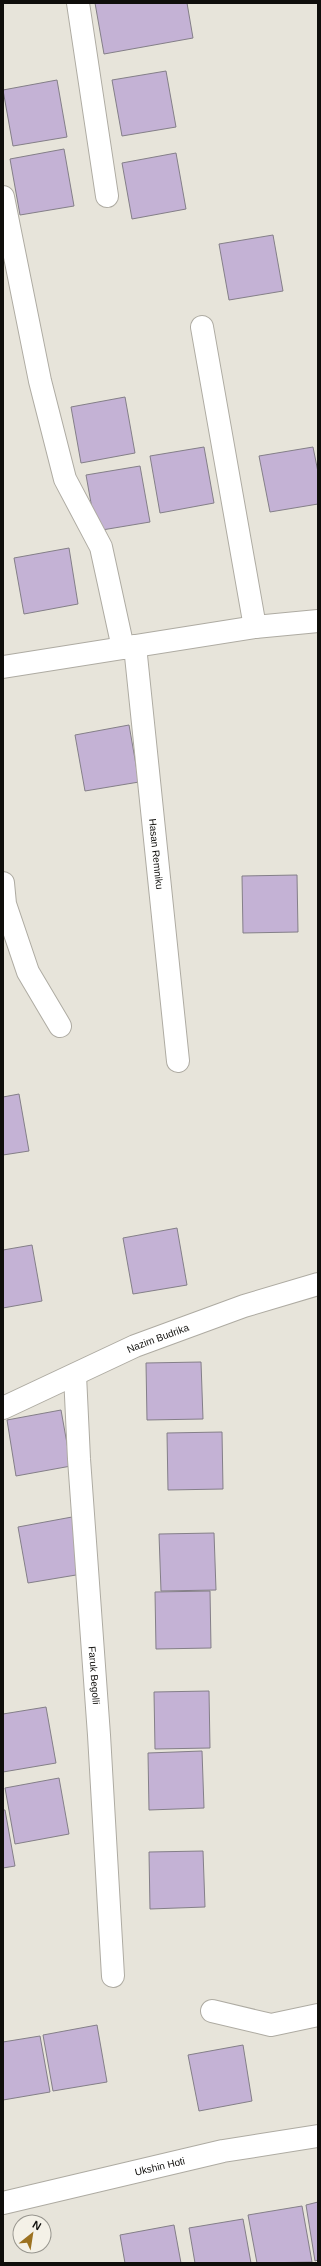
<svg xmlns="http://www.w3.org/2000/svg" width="321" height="2266" viewBox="0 0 321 2266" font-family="Helvetica,sans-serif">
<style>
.building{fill:#c4b2d5;stroke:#847f88}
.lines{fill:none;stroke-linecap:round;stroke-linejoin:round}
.minor-casing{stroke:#aeaba2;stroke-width:24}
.minor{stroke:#fff;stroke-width:22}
.labels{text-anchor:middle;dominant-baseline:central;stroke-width:3;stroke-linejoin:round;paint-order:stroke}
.street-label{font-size:10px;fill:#0f0e0b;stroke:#f4f1e7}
</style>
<rect width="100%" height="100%" fill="#e7e4da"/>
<g class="building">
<polygon points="95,3 187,3 193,38 104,54"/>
<polygon points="166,71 176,127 122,136 112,80"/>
<polygon points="57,80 67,137 13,146 3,90"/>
<polygon points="64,149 74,206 20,215 10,159"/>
<polygon points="176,153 186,209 132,219 122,163"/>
<polygon points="273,235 283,291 229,300 219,244"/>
<polygon points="125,397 135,453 81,463 71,407"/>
<polygon points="204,447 214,503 160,513 150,456"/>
<polygon points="313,447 318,472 318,504 270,512 259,456"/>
<polygon points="140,466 150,522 96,531 86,475"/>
<polygon points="69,548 78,604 24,614 14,558"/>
<polygon points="129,725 139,782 85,791 75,735"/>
<polygon points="297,875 298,932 243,933 242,876"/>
<polygon points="19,1094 29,1151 3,1155 3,1097"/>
<polygon points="177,1228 187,1285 133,1294 123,1238"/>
<polygon points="32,1245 42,1301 3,1308 3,1250"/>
<polygon points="201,1362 203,1419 147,1420 146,1363"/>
<polygon points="61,1410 71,1466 16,1476 7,1420"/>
<polygon points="222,1432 223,1489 168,1490 167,1433"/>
<polygon points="72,1517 82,1574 28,1583 18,1527"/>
<polygon points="214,1533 216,1590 161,1591 159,1534"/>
<polygon points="210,1591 211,1648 156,1649 155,1592"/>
<polygon points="209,1691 210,1748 155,1749 154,1692"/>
<polygon points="46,1707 56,1763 3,1772 3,1714"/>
<polygon points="202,1751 204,1808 149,1810 148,1753"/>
<polygon points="59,1778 69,1834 15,1844 5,1788"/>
<polygon points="3,1810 5,1810 15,1866 3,1868"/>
<polygon points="203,1851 205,1907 150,1909 149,1852"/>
<polygon points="97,2025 107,2082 53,2091 43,2035"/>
<polygon points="40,2036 50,2092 3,2100 3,2042"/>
<polygon points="243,2045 252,2101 199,2111 188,2055"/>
<polygon points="318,2202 318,2260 315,2261 306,2205"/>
<polygon points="302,2206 312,2262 257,2263 248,2215"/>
<polygon points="243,2219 251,2263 195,2263 189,2228"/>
<polygon points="174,2225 181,2263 125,2263 120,2235"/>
</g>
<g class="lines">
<defs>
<g id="minor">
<polyline points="78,3 107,196"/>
<polyline points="3,197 40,381 65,479 101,547 123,648"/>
<polyline points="202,327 255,627"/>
<path id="s1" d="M135 646 178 1061"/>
<polyline points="3,667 255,627 318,621"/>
<polyline points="3,883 5,904 28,972 60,1026"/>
<path id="s2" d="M75 1375 79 1459 99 1735 113 1976"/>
<path id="s3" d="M3 1408 135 1346 244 1306 318 1284"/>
<polyline points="212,2011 271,2025 318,2015"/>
<path id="s4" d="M3 2203 223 2151 318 2136"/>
</g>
</defs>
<use href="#minor" class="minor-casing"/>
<use href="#minor" class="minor"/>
</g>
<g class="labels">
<g class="street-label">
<text stroke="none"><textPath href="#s1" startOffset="209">Hasan Remniku</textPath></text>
<text stroke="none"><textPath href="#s3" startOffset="170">Nazim Budrika</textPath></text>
<text stroke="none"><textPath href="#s2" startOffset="301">Faruk Begolli</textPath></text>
<text stroke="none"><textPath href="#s4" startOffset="161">Ukshin Hoti</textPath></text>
</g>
</g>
<rect width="321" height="2266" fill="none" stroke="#0f0e0b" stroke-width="8"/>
<g transform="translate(32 2234) rotate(30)"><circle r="19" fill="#f4f1e7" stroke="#98968f"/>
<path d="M0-3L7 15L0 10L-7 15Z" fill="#9c7221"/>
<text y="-6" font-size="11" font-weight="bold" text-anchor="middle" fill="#0f0e0b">N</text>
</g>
</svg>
